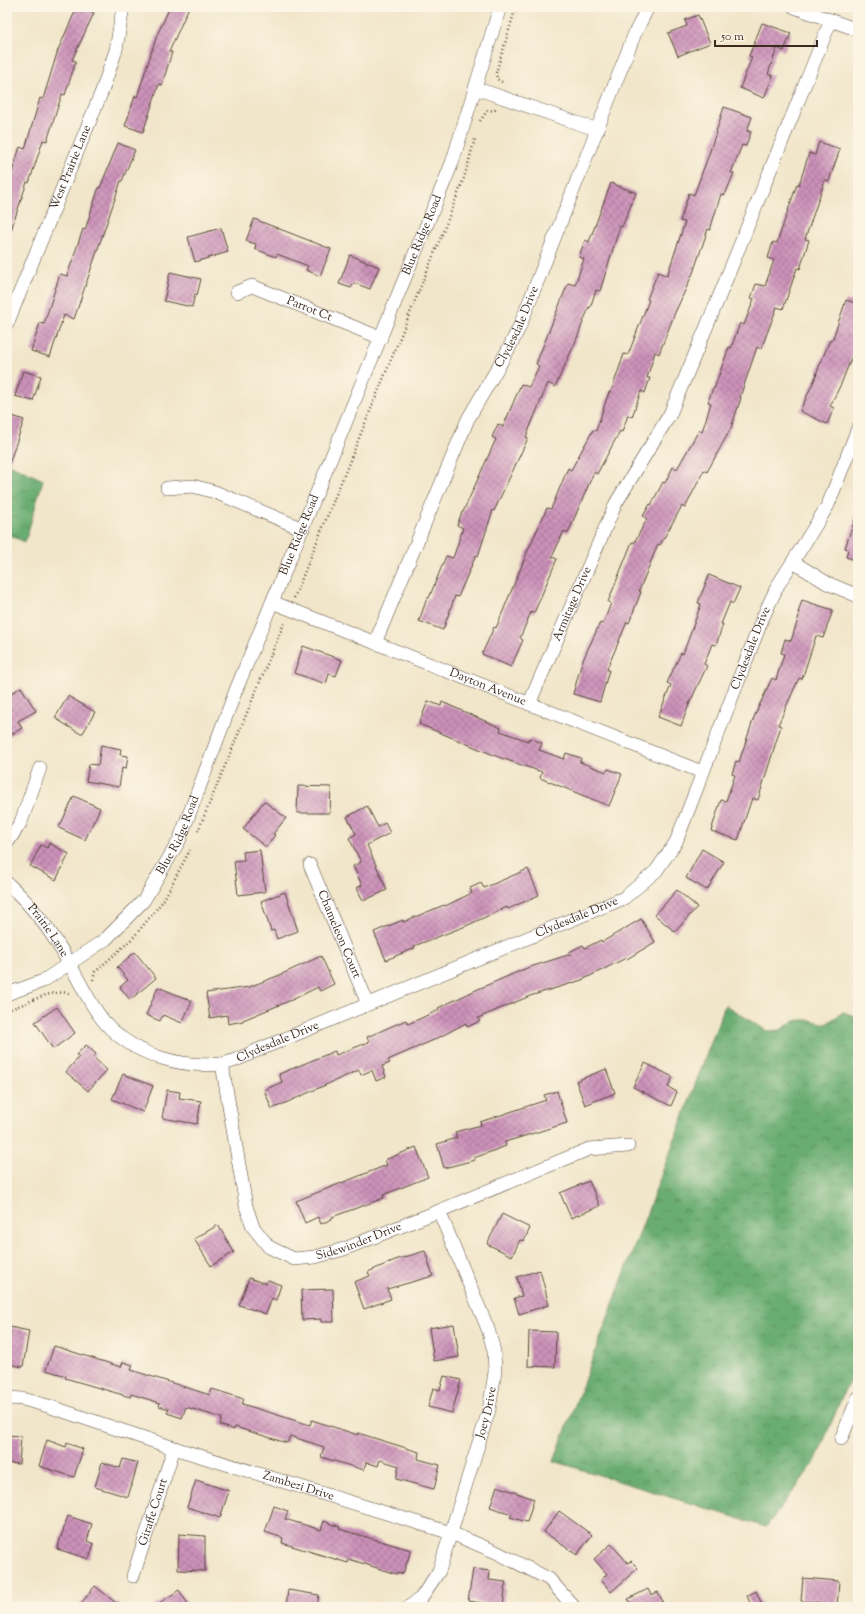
<svg xmlns="http://www.w3.org/2000/svg" width="865" height="1614" viewBox="0 0 865 1614" font-family="'Sorts Mill Goudy',serif">
<style>
.forest{fill:url(#forest-crowns);stroke:#536c48}
.building{fill:url(#building-cross-hatch)}
.lines{fill:none;stroke-linecap:round;stroke-linejoin:round}
.minor-casing{stroke:#564638;stroke-width:14}
.path{stroke:#564638;stroke-width:2.5;stroke-dasharray:1 3;stroke-linecap:butt}
.minor{stroke:#fff;stroke-width:13}
.labels{text-anchor:middle;dominant-baseline:central;stroke-width:3.5;stroke-linejoin:round;paint-order:stroke}
.street-label{font-size:12px;fill:#3b2a1e;stroke:#fcf5e5}
</style>
<defs>
<pattern id="forest-crowns" width="20" height="18" patternUnits="userSpaceOnUse"><rect width="20" height="18" fill="#6bad72"/><path d="M2 6a3 3 0 1 1 6 0M12 15a3 3 0 1 1 6 0" fill="none" stroke="#598d5d"/></pattern>
<pattern id="building-cross-hatch" width="8" height="8" patternUnits="userSpaceOnUse"><rect width="8" height="8" fill="#cc92ba"/><path d="M0 0l8 8M0 8l8-8" fill="none" stroke="#a77797"/></pattern>
</defs>
<rect width="100%" height="100%" fill="#fcf5e5"/>
<filter id="ink" filterUnits="userSpaceOnUse"><feTurbulence type="fractalNoise" baseFrequency=".025" numOctaves="2"/><feDisplacementMap in="SourceGraphic" scale="8" xChannelSelector="R" yChannelSelector="G"/><feConvolveMatrix kernelMatrix="1 2 1 2 8 2 1 2 1" color-interpolation-filters="sRGB"/></filter>
<filter id="wash" filterUnits="userSpaceOnUse"><feTurbulence type="fractalNoise" baseFrequency=".012" numOctaves="4" result="noise"/><feDisplacementMap in="SourceGraphic" scale="16" xChannelSelector="R" yChannelSelector="G"/><feGaussianBlur stdDeviation="0.9" result="paint"/><feColorMatrix in="noise" values="0 0 0 0 0 0 0 0 0 0 0 0 0 0 0 0 0 1.4 0 .05"/><feComposite in="paint" operator="in"/></filter>
<g filter="url(#wash)">
<rect width="100%" height="100%" fill="#f1e6ca"/>
<g class="forest">
<polygon points="7,463 43,480 25,542 7,534"/>
<path d="M725 1005 767 1031 781 1030C796 1016 807 1019 826 1024L843 1012 858 1017V1371L844 1392 815 1462 766 1527 554 1461Z"/>
</g>
<g id="blocks">
<g class="building">
<polygon points="77,7 81,7 94,13 72,60 76,61 65,95 62,94 47,141 43,140 29,183 27,182 9,236 7,236 7,187 20,147 25,149 40,98 43,99 58,50"/>
<polygon points="170,7 189,7 169,52 172,52 162,85 159,84 143,132 125,126 135,96 137,97 157,35"/>
<polygon points="698,15 710,43 678,56 668,33 687,26 685,20"/>
<polygon points="762,23 791,33 784,51 777,48 768,74 773,76 764,98 740,88 752,57 749,56"/>
<polygon points="724,107 752,117 747,131 751,132 746,146 742,145 731,173 734,173 725,195 721,194 710,230 708,229 693,273 674,315 659,354 655,352 647,378 650,378 645,393 641,391 632,417 628,415 622,432 620,431 597,474 594,472 568,533 564,531 552,557 557,559 534,613 531,612 520,638 523,640 511,667 482,654 494,627 496,628 529,548 547,508 551,509 568,468 571,470 593,430 596,431 609,392 611,392 624,354 628,355 649,300 647,299 658,272 667,276 685,222 680,221 689,193 694,195 709,154"/>
<polygon points="819,142 840,149 829,181 825,180 805,239 809,240 800,269 797,268 783,309 777,307 761,349 757,347 740,397 741,398 731,428 707,472 704,470 685,508 682,506 660,545 658,544 639,591 641,592 629,623 627,622 607,669 609,670 600,702 573,694 582,662 600,623 603,624 611,603 608,602 632,542 634,543 647,519 643,516 650,504 651,505 663,482 665,483 673,467 677,469 699,430 702,432 711,403 708,402 713,388 714,389 729,347 731,348 740,323 744,325 754,299 751,298 756,284 765,286 774,260 768,258 773,242 777,243 797,184 799,185 809,153 815,155"/>
<polygon points="118,143 135,150 122,181 121,181 74,319 64,315 50,357 31,351 40,323 44,324 60,274 67,276 83,229 85,230 99,187 100,188"/>
<polygon points="611,183 636,193 622,227 620,226 600,291 596,290 590,308 589,307 575,343 555,387 548,383 526,437 528,438 494,511 493,510 478,556 476,555 458,597 455,596 443,630 419,621 427,598 429,598 446,556 453,558 463,528 457,525 462,512 463,512 496,439 492,437 498,424 503,427 521,384 529,387 539,366 536,364 568,283 575,285 584,259 579,257 585,240 589,242"/>
<polygon points="254,219 331,249 320,276 306,270 308,266 277,254 276,257 255,249 256,244 246,241"/>
<polygon points="221,228 228,252 195,262 188,237"/>
<polygon points="350,255 379,267 370,289 354,283 351,288 339,284"/>
<polygon points="170,272 201,279 197,295 195,294 192,307 164,301"/>
<polygon points="846,300 858,304 858,341 841,384 830,406 834,408 827,424 800,411 817,374 816,374 830,340 832,341"/>
<polygon points="23,371 41,376 33,401 15,396"/>
<polygon points="7,414 24,420 9,464 7,464"/>
<polygon points="856,516 858,516 858,561 846,557 848,549 845,548"/>
<polygon points="709,575 740,588 733,604 730,602 721,624 723,624 716,645 712,644 704,664 707,666 690,702 681,726 658,717 671,685 667,683 681,653 683,654 701,604 698,603"/>
<polygon points="802,600 833,610 823,638 816,636 802,679 799,678 778,725 781,726 758,800 752,798 738,840 711,831 721,800 726,801 735,775 732,774 736,761 739,762 754,717 772,678 776,680 784,654 781,653 785,639 791,641 800,613 798,613"/>
<polygon points="303,646 342,660 336,676 329,674 326,684 294,673"/>
<polygon points="21,687 36,711 18,721 22,728 7,737 7,696"/>
<polygon points="68,696 95,712 83,733 79,733 55,718"/>
<polygon points="428,701 441,706 442,702 501,728 500,731 528,741 529,738 542,743 539,750 564,759 566,753 581,758 580,762 606,772 608,769 622,774 609,806 540,778 542,772 501,758 419,724"/>
<polygon points="101,745 121,749 120,755 128,756 126,769 122,768 119,787 86,781 89,764 98,765"/>
<polygon points="298,786 331,787 330,813 297,813"/>
<polygon points="74,796 100,808 85,840 59,828"/>
<polygon points="264,801 286,818 273,834 275,835 266,847 243,829"/>
<polygon points="367,806 378,827 385,823 390,833 367,845 387,890 363,901 357,888 362,885 353,866 361,862 349,838 356,834 347,817"/>
<polygon points="49,843 69,854 56,880 30,866 41,845 47,848"/>
<polygon points="702,849 724,862 707,890 686,878"/>
<polygon points="260,850 265,892 238,895 234,861 244,860 243,852"/>
<polygon points="528,869 539,895 508,909 507,907 466,926 414,946 415,948 386,960 374,932 403,920 403,922 444,905 445,906 472,893 470,888 481,883 484,888"/>
<polygon points="677,890 697,907 675,932 655,915"/>
<polygon points="285,892 298,931 277,939 274,930 271,931 261,901"/>
<polygon points="641,919 655,942 627,959 626,958 582,980 530,996 478,1018 480,1021 467,1027 466,1023 436,1039 388,1060 390,1063 382,1066 386,1077 376,1081 372,1070 361,1075 359,1070 272,1109 264,1090 282,1082 279,1074 335,1051 336,1055 369,1042 367,1037 406,1020 408,1024 439,1010 438,1008 476,990 527,968 571,954 569,952 583,945 585,948 601,940 602,942"/>
<polygon points="135,952 156,978 130,1000 120,987 128,980 117,967"/>
<polygon points="321,956 334,984 320,991 318,987 294,999 243,1020 243,1021 228,1024 227,1015 210,1018 206,993 249,987 280,975"/>
<polygon points="158,987 192,1001 182,1023 163,1015 160,1021 146,1015"/>
<polygon points="57,1007 75,1033 53,1049 35,1022"/>
<polygon points="86,1045 96,1054 93,1057 107,1070 88,1091 66,1072 79,1057 76,1055"/>
<polygon points="645,1063 673,1077 668,1087 677,1092 671,1106 633,1087"/>
<polygon points="606,1069 615,1093 585,1105 576,1081"/>
<polygon points="123,1074 153,1086 143,1112 112,1099"/>
<polygon points="167,1090 180,1092 179,1098 201,1101 197,1124 162,1118"/>
<polygon points="557,1091 567,1123 505,1142 506,1146 474,1158 475,1160 444,1168 437,1144 457,1138 455,1132 481,1125 480,1122 546,1100 544,1095"/>
<polygon points="416,1147 428,1177 383,1195 384,1198 332,1217 332,1219 321,1224 318,1217 305,1223 296,1201 387,1165 385,1160"/>
<polygon points="589,1181 600,1206 571,1218 560,1193"/>
<polygon points="502,1214 530,1228 524,1241 520,1240 512,1256 487,1244"/>
<polygon points="218,1225 234,1252 211,1266 194,1239"/>
<polygon points="425,1251 433,1276 387,1289 391,1299 364,1309 354,1282 370,1276 368,1272 395,1260"/>
<polygon points="540,1270 549,1305 519,1314 514,1298 522,1296 517,1277"/>
<polygon points="249,1278 266,1284 267,1280 281,1285 276,1300 272,1298 266,1314 239,1305"/>
<polygon points="333,1289 334,1322 321,1322 321,1319 302,1320 301,1290"/>
<polygon points="454,1324 459,1357 434,1361 429,1328"/>
<polygon points="10,1327 29,1331 23,1367 8,1364 9,1355 7,1355 7,1334 8,1334"/>
<polygon points="529,1331 556,1332 555,1367 528,1366"/>
<polygon points="54,1346 121,1367 123,1362 133,1365 131,1370 210,1395 212,1389 244,1399 242,1404 310,1425 312,1420 358,1435 358,1433 419,1452 418,1459 440,1465 434,1489 396,1479 399,1466 380,1460 378,1466 366,1462 364,1470 321,1457 324,1447 290,1436 287,1443 235,1427 234,1430 220,1425 222,1418 186,1407 182,1418 167,1413 169,1409 159,1406 160,1403 131,1394 130,1397 65,1378 66,1376 46,1370"/>
<polygon points="444,1376 461,1380 452,1413 428,1407 433,1388 440,1390"/>
<polygon points="7,1435 21,1436 19,1464 7,1463"/>
<polygon points="47,1440 66,1447 67,1443 83,1449 74,1477 39,1466"/>
<polygon points="123,1459 138,1463 128,1497 95,1487 102,1462 120,1468"/>
<polygon points="196,1480 229,1491 220,1518 187,1507"/>
<polygon points="497,1486 534,1499 527,1522 510,1517 512,1514 490,1507"/>
<polygon points="274,1506 288,1511 285,1519 321,1530 324,1521 340,1527 339,1529 411,1550 403,1574 397,1572 396,1574 349,1559 348,1563 282,1543 283,1538 265,1532"/>
<polygon points="559,1511 592,1535 577,1555 544,1532"/>
<polygon points="68,1516 92,1524 87,1541 94,1544 89,1559 57,1549"/>
<polygon points="179,1534 205,1536 205,1571 178,1570"/>
<polygon points="611,1544 628,1563 631,1561 638,1568 611,1592 601,1580 607,1574 594,1559"/>
<polygon points="473,1569 490,1571 489,1580 506,1582 504,1589 505,1590 503,1606 468,1601"/>
<polygon points="803,1578 839,1581 837,1607 820,1607 820,1603 801,1601"/>
<polygon points="95,1586 121,1607 78,1607"/>
<polygon points="648,1589 651,1595 658,1592 663,1602 656,1606 657,1607 630,1607 632,1606 628,1599"/>
<polygon points="179,1590 190,1607 153,1607"/>
<polygon points="288,1590 319,1595 317,1607 286,1607"/>
<polygon points="756,1591 763,1607 752,1607 747,1596"/>
</g>
</g>
</g>
<g filter="url(#ink)">
<use href="#blocks" fill-opacity="0" stroke="#564638" stroke-width="1"/>
<g class="lines">
<defs>
<g id="minor">
<polyline points="794,7 858,30"/>
<polyline points="475,88 598,130"/>
<path id="s1" d="M237 292 252 286 381 338"/>
<path id="s2" d="M7 324 102 91 116 50 123 7"/>
<polyline points="167,488 193,486 215,492 303,529"/>
<polyline points="793,562 827,583 858,596"/>
<path id="s3" d="M272 602 702 772"/>
<path id="s4" d="M375 643 468 419 508 350 519 328 635 33 648 7"/>
<path id="s5" d="M529 704 616 503 670 414 719 297 831 20"/>
<polyline points="7,843 21,822 40,768"/>
<path id="s6" d="M310 865 368 1004"/>
<path id="s7" d="M7 883C33 906 54 935 70 965 82 985 94 1013 111 1029 139 1056 182 1068 221 1064 233 1063 246 1055 258 1050L624 898 656 871 676 842 763 617 778 585 804 544 828 505 858 428"/>
<path id="s8" d="M7 994 43 981 106 939 144 900 179 841 236 690 452 163 500 7"/>
<path id="s9" d="M222 1064 246 1206 253 1227 269 1247 294 1259 315 1257 344 1249 439 1211 589 1149 628 1146"/>
<path id="s10" d="M7 1398 23 1399 48 1406 174 1448 451 1533 496 1552 549 1579 574 1607"/>
<polyline points="841,1439 858,1398"/>
<path id="s11" d="M133 1576 174 1448"/>
<path id="s12" d="M409 1607 421 1598 439 1571 489 1410 495 1372 494 1351 488 1329 439 1211"/>
</g>
</defs>
<use href="#minor" class="minor-casing"/>
<g class="path">
<polyline points="502,82 497,79 496,73 516,7"/>
<polyline points="480,121 487,111 495,110 496,108"/>
<polyline points="294,598 445,227 464,178 475,139"/>
<polyline points="198,831 285,621"/>
<polyline points="93,980 95,972 133,938 163,901 190,850"/>
<path d="M7 1010C26 1005 52 987 71 994"/>
</g>
<use href="#minor" class="minor"/>
</g>
</g>
<g class="labels">
<g class="street-label">
<text stroke="none"><textPath href="#s2" startOffset="169">West Prairie Lane</textPath></text>
<text stroke="none"><textPath href="#s8" startOffset="890">Blue Ridge Road</textPath></text>
<text stroke="none"><textPath href="#s1" startOffset="78">Parrot Ct</textPath></text>
<text stroke="none"><textPath href="#s4" startOffset="347">Clydesdale Drive</textPath></text>
<text stroke="none"><textPath href="#s8" startOffset="566">Blue Ridge Road</textPath></text>
<text stroke="none"><textPath href="#s5" startOffset="109">Armitage Drive</textPath></text>
<text stroke="none"><textPath href="#s7" startOffset="1020">Clydesdale Drive</textPath></text>
<text stroke="none"><textPath href="#s3" startOffset="232">Dayton Avenue</textPath></text>
<text stroke="none"><textPath href="#s8" startOffset="242">Blue Ridge Road</textPath></text>
<text stroke="none"><textPath href="#s7" startOffset="684">Clydesdale Drive</textPath></text>
<text stroke="none"><textPath href="#s7" startOffset="63">Prairie Lane</textPath></text>
<text stroke="none"><textPath href="#s6" startOffset="75">Chameleon Court</textPath></text>
<text stroke="none"><textPath href="#s7" startOffset="360">Clydesdale Drive</textPath></text>
<text stroke="none"><textPath href="#s9" startOffset="287">Sidewinder Drive</textPath></text>
<text stroke="none"><textPath href="#s12" startOffset="213">Joey Drive</textPath></text>
<text stroke="none"><textPath href="#s10" startOffset="305">Zambezi Drive</textPath></text>
<text stroke="none"><textPath href="#s11" startOffset="67">Giraffe Court</textPath></text>
</g>
</g>
<rect width="865" height="1614" fill="none" stroke="#fcf5e5" stroke-width="24"/>
<path d="M715 40v6h102v-6" fill="none" stroke="#3b2a1e" stroke-width="2"/>
<text x="721" y="40" font-size="12" fill="#3b2a1e" stroke="#fcf5e5" stroke-width="3" paint-order="stroke">50 m</text>
</svg>
